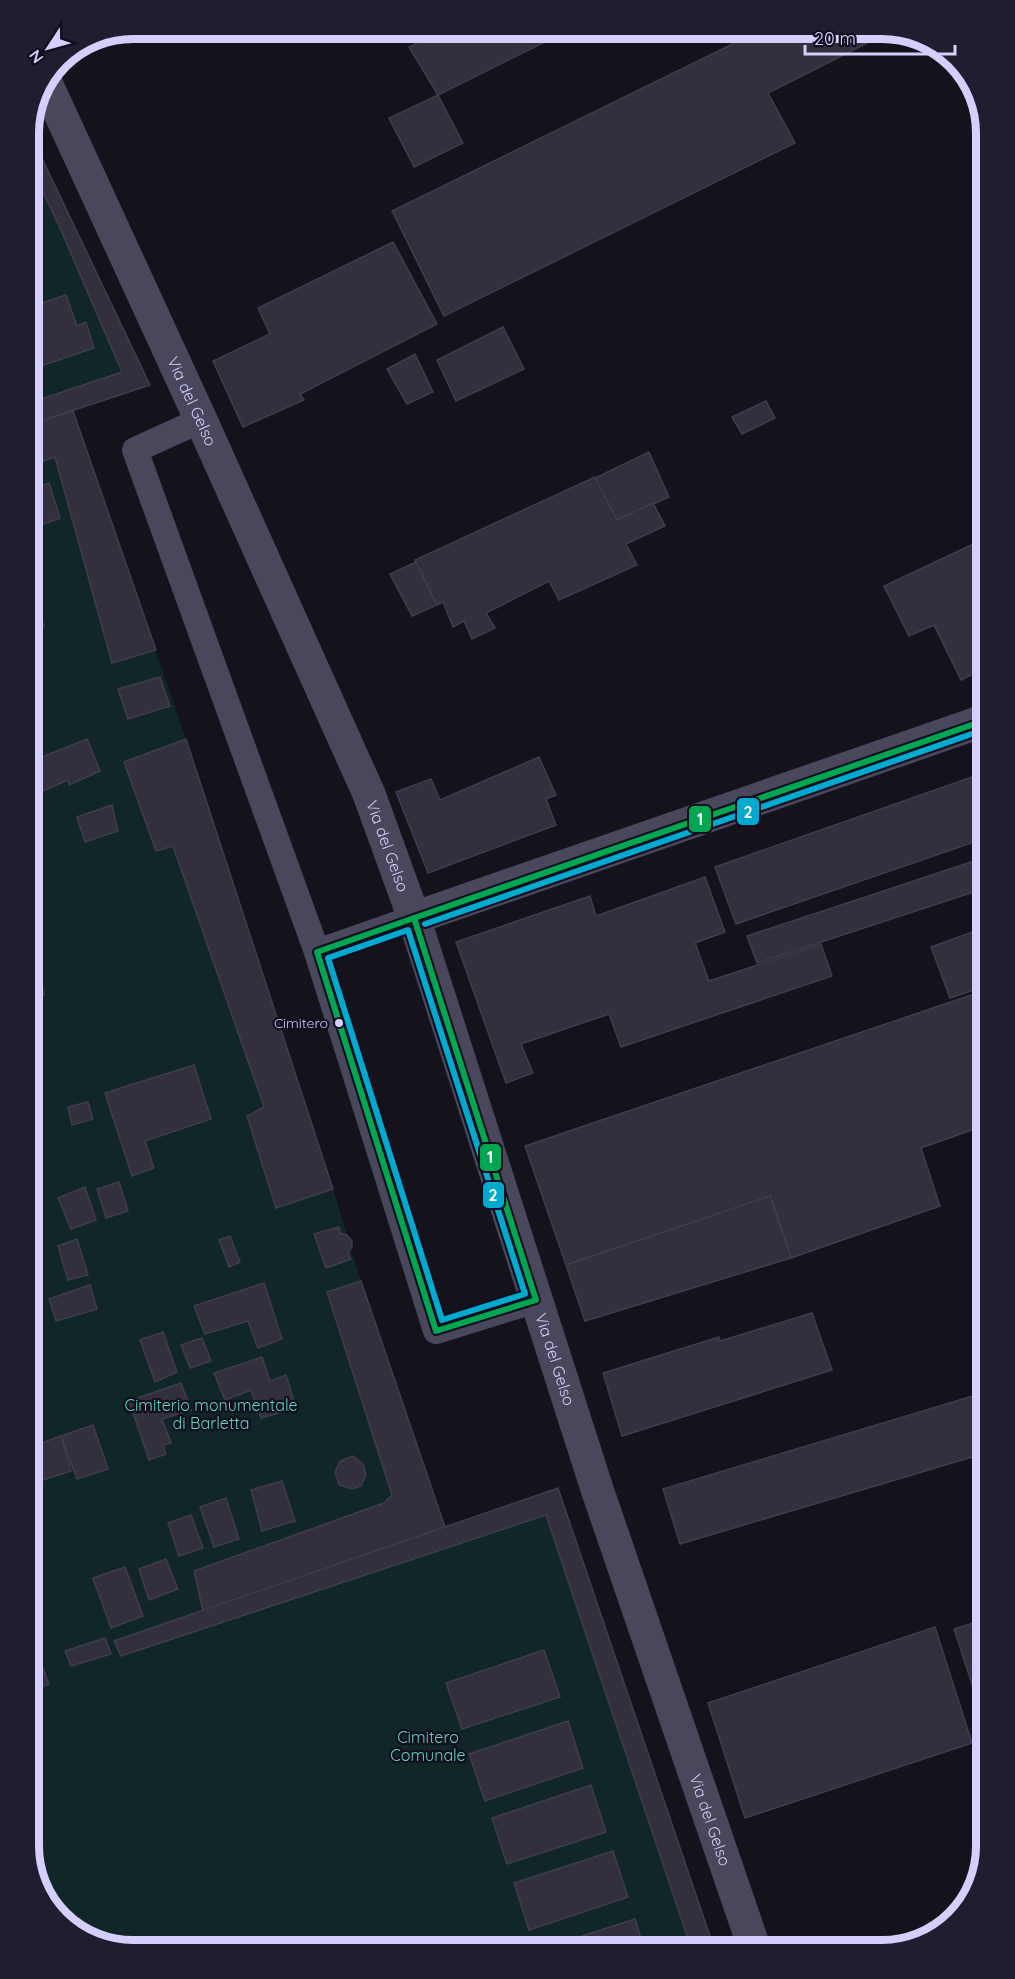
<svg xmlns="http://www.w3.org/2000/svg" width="1015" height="1979" viewBox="0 0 1015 1979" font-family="Quicksand,sans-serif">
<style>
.green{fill:#112626}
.building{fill:#32303d;stroke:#403c4e;stroke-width:1.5}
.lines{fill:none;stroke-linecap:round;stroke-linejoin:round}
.lane{stroke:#48475c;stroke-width:26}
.street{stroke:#48475c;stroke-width:33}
.bus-1-casing{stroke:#110e1f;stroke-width:10}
.bus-2-casing{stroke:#110e1f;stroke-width:10}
.bus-1{stroke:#00a651;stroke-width:6}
.bus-2{stroke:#00a9ce;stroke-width:6}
.bus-dot{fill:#d4cffc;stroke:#110e1f;stroke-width:2}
.labels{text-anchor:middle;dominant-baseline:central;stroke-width:4.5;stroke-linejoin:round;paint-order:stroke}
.bus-label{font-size:14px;fill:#d4cffc;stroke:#110e1f;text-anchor:end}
.street-label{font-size:16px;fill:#d4cffc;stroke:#110e1f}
.park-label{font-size:16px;fill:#5fd8bb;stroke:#110e1f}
.rim{fill:none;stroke:#d4cffc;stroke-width:8}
.line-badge{stroke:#110e1f;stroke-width:2}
.badge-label{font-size:16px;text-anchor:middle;font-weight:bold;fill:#fff}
</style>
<rect width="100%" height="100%" fill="#14121b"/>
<polygon class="green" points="29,129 150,385 73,411 186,739 333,1189 361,1281 445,1527 558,1488 711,1945 126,1950 75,1933 36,1886 29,1846"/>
<g class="building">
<polygon points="889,29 893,30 768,93 795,143 444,316 392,211 761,30"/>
<polygon points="565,32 438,95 409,47 437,33"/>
<polygon points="438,95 463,143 414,167 389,118"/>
<polygon points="29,131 150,385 29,425 29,403 122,372 60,228 29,163"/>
<polygon points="34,222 42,249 29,254 29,224"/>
<polygon points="393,242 437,324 300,394 304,400 243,427 213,361 270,334 258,308"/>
<polygon points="66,295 77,326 86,322 94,348 35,368 38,377 29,380 29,307"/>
<polygon points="503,327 524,369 456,401 437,360"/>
<polygon points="415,354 433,392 407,404 387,369"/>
<polygon points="766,401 775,418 742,434 732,417"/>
<polygon points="73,411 156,650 112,663 55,457 29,466 29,425"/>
<polygon points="649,452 669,497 617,520 595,478"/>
<polygon points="595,477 617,520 653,503 665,526 626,544 637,565 559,600 549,581 486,613 495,628 472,639 464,621 453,627 443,602 437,605 415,560"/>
<polygon points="49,483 60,518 33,528 29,518 29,491"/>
<polygon points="986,538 986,668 961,680 934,625 909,636 884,586"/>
<polygon points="416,562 437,605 412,616 390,574"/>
<polygon points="29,590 30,590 44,626 29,631"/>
<polygon points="160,677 170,706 128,719 118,689"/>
<polygon points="87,739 100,771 69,785 68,780 29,797 29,762"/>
<polygon points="186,739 333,1189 276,1208 247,1116 264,1107 173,846 156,851 124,762"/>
<polygon points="539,757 556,795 546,799 556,825 428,873 396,792 431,779 440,800"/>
<polygon points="986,772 986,838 736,924 715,867"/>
<polygon points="112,805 118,831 85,842 77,817"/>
<polygon points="986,857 986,888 757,963 747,936"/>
<polygon points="705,877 725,932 695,943 709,981 821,944 832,976 621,1047 609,1014 521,1044 533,1073 506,1083 456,942 590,896 596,916"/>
<polygon points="986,927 986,986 950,998 931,947"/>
<polygon points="38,968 44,995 29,999 29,971"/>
<polygon points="986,990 986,1125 921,1148 940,1206 791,1258 770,1196 566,1265 525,1146"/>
<polygon points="194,1065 211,1119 145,1141 154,1168 132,1176 105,1093"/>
<polygon points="88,1102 93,1119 72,1125 68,1107"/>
<polygon points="119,1182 128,1211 106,1218 97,1189"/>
<polygon points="85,1187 96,1220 71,1229 58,1198"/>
<polygon points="770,1196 791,1258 585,1321 566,1265"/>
<polygon points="339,1227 340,1233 347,1235 352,1241 352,1247 348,1252 351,1259 326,1268 314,1234"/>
<polygon points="230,1236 240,1262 229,1267 219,1240"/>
<polygon points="77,1239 88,1275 68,1280 58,1246"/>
<polygon points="29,1256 42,1289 29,1294"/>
<polygon points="361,1281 445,1527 203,1611 194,1571 384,1503 392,1495 327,1292"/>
<polygon points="264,1283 282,1339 258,1348 248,1321 205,1334 194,1306"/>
<polygon points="90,1285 97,1309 56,1321 49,1299"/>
<polygon points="812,1313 832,1370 622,1436 603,1373 719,1337 720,1341"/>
<polygon points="163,1332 177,1372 155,1382 140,1340"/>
<polygon points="202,1338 211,1361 190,1368 181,1345"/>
<polygon points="262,1357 270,1381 286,1375 296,1408 261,1418 251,1390 225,1400 214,1373"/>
<polygon points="181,1383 191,1410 162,1419 171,1443 163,1445 166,1454 149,1460 129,1401"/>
<polygon points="986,1392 986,1453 680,1544 663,1489"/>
<polygon points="93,1425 108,1469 77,1479 61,1436"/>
<polygon points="61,1436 71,1471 40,1481 33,1446"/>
<polygon points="353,1456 363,1464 366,1475 361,1486 352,1489 339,1485 335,1472 340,1461"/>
<polygon points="282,1481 295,1521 262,1531 251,1490"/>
<polygon points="558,1488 713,1945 690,1945 546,1515 121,1656 114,1641"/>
<polygon points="226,1498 239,1539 214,1547 200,1507"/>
<polygon points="191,1515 203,1548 179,1556 168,1523"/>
<polygon points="166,1559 178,1589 149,1600 139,1569"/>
<polygon points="125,1567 143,1616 111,1628 93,1578"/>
<polygon points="986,1619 986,1727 954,1629"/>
<polygon points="935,1627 972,1743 745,1818 708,1703"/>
<polygon points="105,1638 111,1654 71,1666 65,1651"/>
<polygon points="544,1650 560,1697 462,1729 446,1683"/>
<polygon points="41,1663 49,1684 29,1691 29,1668"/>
<polygon points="568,1721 583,1768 485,1801 469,1754"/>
<polygon points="591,1785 606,1832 507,1864 492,1818"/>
<polygon points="613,1851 628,1897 529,1930 514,1883"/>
<polygon points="635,1919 643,1945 551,1946"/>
</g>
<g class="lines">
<g class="lane">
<polyline points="201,420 135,450 317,952"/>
<polyline points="414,918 317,952 436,1331 536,1300"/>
</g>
<g class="street">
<path id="s1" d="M47 85 201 420 369 794 414 918 597 1489 753 1944"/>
<polyline points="414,918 986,720"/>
</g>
<defs>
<g id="bus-1">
<polygon points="414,918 536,1300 436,1331 317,952"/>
<polyline points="414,918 986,720"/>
</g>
<g id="bus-2">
<polyline points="425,924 986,729"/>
<polygon points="408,930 525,1294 442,1320 328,958"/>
</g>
</defs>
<use href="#bus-1" class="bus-1-casing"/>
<use href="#bus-2" class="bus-2-casing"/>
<use href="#bus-1" class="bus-1"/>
<use href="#bus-2" class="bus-2"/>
</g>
<circle class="bus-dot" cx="339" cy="1023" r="5"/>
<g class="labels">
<g class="bus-label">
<text x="328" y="1023">Cimitero</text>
</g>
<g class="street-label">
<text stroke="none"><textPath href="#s1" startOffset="348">Via del Gelso</textPath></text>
<text stroke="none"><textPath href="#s1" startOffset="834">Via del Gelso</textPath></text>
<text stroke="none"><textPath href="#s1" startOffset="1374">Via del Gelso</textPath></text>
<text stroke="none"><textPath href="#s1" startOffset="1860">Via del Gelso</textPath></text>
</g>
<g class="park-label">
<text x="211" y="1405">Cimiterio monumentale<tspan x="211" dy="18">di Barletta</tspan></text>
<text x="428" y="1737">Cimitero<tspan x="428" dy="18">Comunale</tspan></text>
</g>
</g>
<path d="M0 0H1015V1979H0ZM133 39H882A94 94 0 0 1 976 133V1846A94 94 0 0 1 882 1940H133A94 94 0 0 1 39 1846V133A94 94 0 0 1 133 39Z" fill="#211d31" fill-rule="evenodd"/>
<path class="rim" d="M133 39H882A94 94 0 0 1 976 133V1846A94 94 0 0 1 882 1940H133A94 94 0 0 1 39 1846V133A94 94 0 0 1 133 39Z"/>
<g class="line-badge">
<rect x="736" y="797" width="24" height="29" rx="6" fill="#00a9ce"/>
<rect x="688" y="805" width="24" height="28" rx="6" fill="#00a651"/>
<rect x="479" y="1143" width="23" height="29" rx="6" fill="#00a651"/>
<rect x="482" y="1181" width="23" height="28" rx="6" fill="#00a9ce"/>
</g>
<g class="badge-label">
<text x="748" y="818">2</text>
<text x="700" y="825">1</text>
<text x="490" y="1163">1</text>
<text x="493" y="1201">2</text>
</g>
<g transform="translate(48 48) rotate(234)" stroke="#110e1f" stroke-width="4.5" paint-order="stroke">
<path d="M0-4.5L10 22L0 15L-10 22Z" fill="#d4cffc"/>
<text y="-9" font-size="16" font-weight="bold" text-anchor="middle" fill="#d4cffc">N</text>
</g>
<path d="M805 45v9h150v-9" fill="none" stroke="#d4cffc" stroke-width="3"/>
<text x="814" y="45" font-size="18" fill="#d4cffc" stroke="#110e1f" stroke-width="4.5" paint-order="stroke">20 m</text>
</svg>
